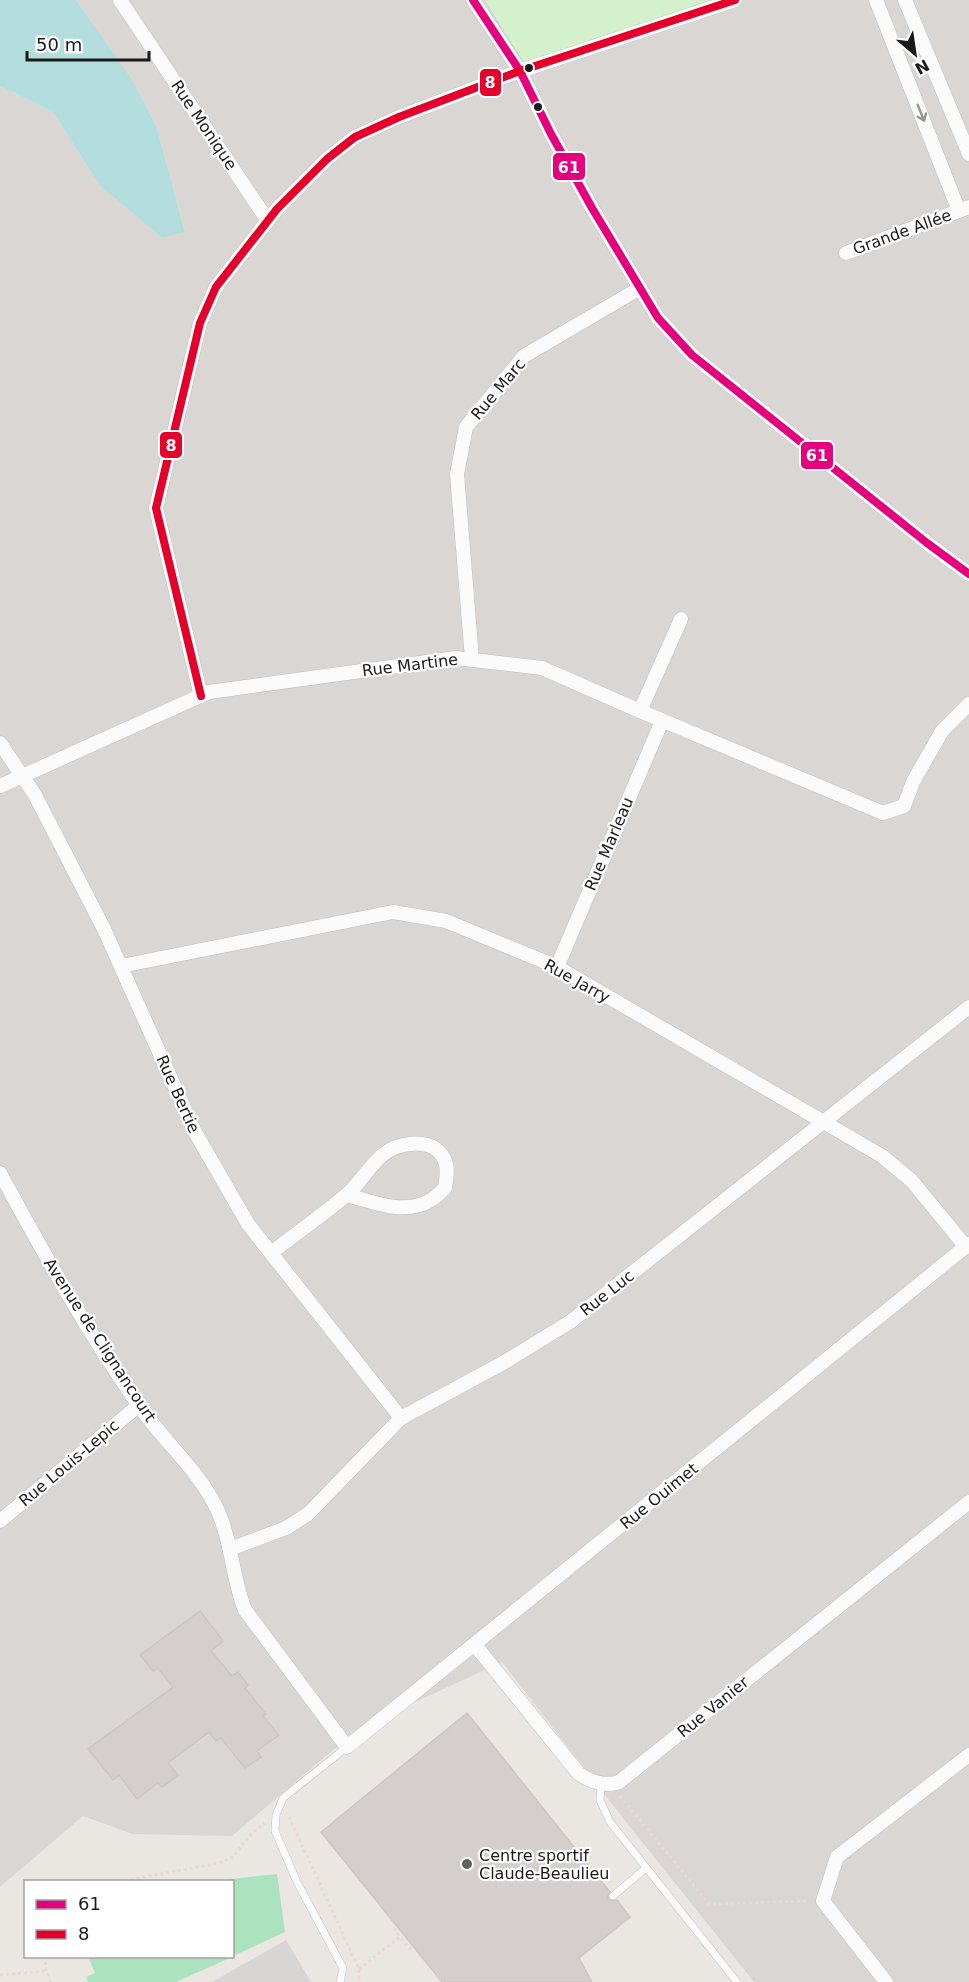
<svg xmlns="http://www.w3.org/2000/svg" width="969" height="1982" viewBox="0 0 969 1982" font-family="'DejaVu Sans',sans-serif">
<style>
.residential{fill:#d9d6d4}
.religious{fill:#d7d6d4}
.park{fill:#d3f1cb}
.pitch{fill:#ace3bf}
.water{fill:#b4dede}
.building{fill:#d4cfcd;stroke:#cdc7c3;stroke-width:1.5}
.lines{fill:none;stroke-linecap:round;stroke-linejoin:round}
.lane-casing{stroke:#c2c0be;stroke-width:8}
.street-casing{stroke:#c2c0be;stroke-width:15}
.path{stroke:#ead7d8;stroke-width:3;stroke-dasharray:3 3;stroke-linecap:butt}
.lane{stroke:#fcfbfb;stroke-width:7}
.street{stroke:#fcfbfb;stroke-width:14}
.bus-1-casing{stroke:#fff;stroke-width:12}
.bus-2-casing{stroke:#fff;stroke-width:12}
.bus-1{stroke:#e5007d;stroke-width:8}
.bus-2{stroke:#e4002b;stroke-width:8}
.oneway{stroke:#969696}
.bus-dot{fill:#1a1a1a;stroke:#fff;stroke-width:2}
.poi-dot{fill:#636160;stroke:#fff;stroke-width:2}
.labels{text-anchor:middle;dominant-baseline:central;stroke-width:4.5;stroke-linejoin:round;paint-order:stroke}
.street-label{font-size:16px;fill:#1a1a1a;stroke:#fff}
.poi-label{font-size:16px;fill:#1a1a1a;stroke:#fff;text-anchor:start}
.line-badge{stroke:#fff;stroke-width:2}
.badge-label{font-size:16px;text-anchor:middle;font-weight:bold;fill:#fff}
</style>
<rect width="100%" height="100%" fill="#eae6e2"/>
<polygon class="residential" points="76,0 485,0 524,62 714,0 969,0 969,1982 754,1982 623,1818 502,1662 359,1728 232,1836 133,1834 83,1816 0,1887 0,86 53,112 100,186 162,238 185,231 157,128 132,79"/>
<polygon class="religious" points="286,1940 311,1982 212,1982"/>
<polygon class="park" points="485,0 714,0 524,62"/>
<g class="pitch">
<polygon points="277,1874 285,1932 233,1956 232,1882 213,1881"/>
<polygon points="88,1957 232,1957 176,1982 88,1982 86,1977 95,1973"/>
</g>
<polygon class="water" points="0,0 76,0 132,79 157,128 185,232 162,238 100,186 53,112 0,86"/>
<g class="building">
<polygon points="200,1611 223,1641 211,1651 232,1676 238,1672 248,1685 245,1688 266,1714 263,1716 279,1735 257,1751 261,1757 245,1768 221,1738 216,1741 209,1732 168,1763 178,1775 162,1787 158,1783 137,1799 119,1775 113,1780 88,1749 173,1687 158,1668 153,1671 140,1655"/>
<polygon points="467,1713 610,1892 608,1895 608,1899 612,1901 617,1900 630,1917 579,1958 592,1982 442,1982 321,1832"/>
</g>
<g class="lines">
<defs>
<g id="lane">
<polyline points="601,1784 600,1800 610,1822 737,1982"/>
<polyline points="613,1896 646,1868"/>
<polyline points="340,1982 343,1968 297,1882 275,1831 276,1815 283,1798 347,1747"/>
</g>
<g id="street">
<polyline points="120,0 268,221"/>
<polyline points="473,0 520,71 551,134 592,208 658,318 692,355 927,543 969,574"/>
<polyline points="876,0 959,211"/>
<polyline points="905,0 969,154"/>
<polyline points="846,253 969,207"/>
<polyline points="472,659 457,474 466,427 524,356 640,288"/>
<polyline points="201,696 156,508 200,323 216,287 277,209 327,159 355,137 399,117 520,71 735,0"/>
<polyline points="640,711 681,619"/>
<polyline points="0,743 35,795 104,929 195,1132 248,1224 401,1418"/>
<polyline points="0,786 209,692 456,658 542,668 640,711 883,813 904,806 913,782 942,731 969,704"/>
<polyline points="121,966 393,912 446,921 557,967 882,1156 912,1181 966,1247"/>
<polyline points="557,967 662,721"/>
<path d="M0 1173C43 1252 86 1330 138 1404 162 1440 199 1470 217 1509 232 1541 232 1578 245 1610L347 1747 969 1244"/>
<path d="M271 1253C295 1234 320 1217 344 1197 368 1178 375 1147 410 1144 417 1143 427 1144 433 1147 449 1157 448 1171 445 1188 441 1192 436 1197 431 1200 405 1216 373 1202 347 1195"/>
<polyline points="0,1521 139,1405"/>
<polyline points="230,1549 286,1528 308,1514 401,1418 503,1363 570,1322 969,1007"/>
<path d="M475 1645 579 1774C591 1782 604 1787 619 1782L969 1502"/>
<polyline points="886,1982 823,1901 837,1857 969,1755"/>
</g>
</defs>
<use href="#lane" class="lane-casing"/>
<use href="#street" class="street-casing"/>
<g class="path">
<polyline points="620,1796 709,1904 808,1901"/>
<polyline points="289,1817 359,1969 359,1982"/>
<polyline points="119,1882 219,1863 233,1857 251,1834 265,1823"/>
<polyline points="394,1928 400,1937"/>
<polyline points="45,1956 46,1971 51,1982"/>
<polyline points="359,1969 400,1937 411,1950"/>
<polyline points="0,1975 46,1971"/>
</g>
<use href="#lane" class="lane"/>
<use href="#street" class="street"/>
<defs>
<polyline id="bus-1" points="473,0 520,71 551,134 592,208 658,318 692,355 927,543 969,574"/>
<polyline id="bus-2" points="201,696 156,508 200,323 216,287 277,209 327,159 355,137 399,117 520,71 735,0"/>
</defs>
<use href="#bus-1" class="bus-1-casing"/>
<use href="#bus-2" class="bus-2-casing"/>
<use href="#bus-1" class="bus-1"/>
<use href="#bus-2" class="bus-2"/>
</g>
<defs><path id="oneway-shaft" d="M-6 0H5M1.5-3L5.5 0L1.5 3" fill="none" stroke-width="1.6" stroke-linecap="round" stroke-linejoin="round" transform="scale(1.5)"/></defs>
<use class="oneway" href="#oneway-shaft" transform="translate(921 113) rotate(68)"/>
<g class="bus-dot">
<circle cx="529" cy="68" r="5"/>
<circle cx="538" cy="107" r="5"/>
</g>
<circle class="poi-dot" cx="467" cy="1864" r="6"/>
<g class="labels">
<g class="street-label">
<text transform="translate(204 125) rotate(56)">Rue Monique</text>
<text transform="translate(902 232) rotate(-20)">Grande Allée</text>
<text transform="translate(498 389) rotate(-50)">Rue Marc</text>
<text transform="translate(410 665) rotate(-7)">Rue Martine</text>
<text transform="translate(609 844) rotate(-67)">Rue Marleau</text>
<text transform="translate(577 981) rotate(29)">Rue Jarry</text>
<text transform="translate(178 1094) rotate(66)">Rue Bertie</text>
<text transform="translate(607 1293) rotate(-38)">Rue Luc</text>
<text transform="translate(100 1340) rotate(57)">Avenue de Clignancourt</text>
<text transform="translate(69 1463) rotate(-40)">Rue Louis-Lepic</text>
<text transform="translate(659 1496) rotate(-39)">Rue Ouimet</text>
<text transform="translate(713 1707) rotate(-39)">Rue Vanier</text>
</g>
<g class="poi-label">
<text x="479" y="1855">Centre sportif<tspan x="479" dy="18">Claude-Beaulieu</tspan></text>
</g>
</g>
<g class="line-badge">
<rect x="479" y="68" width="23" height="29" rx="6" fill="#e4002b"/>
<rect x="552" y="152" width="34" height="29" rx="6" fill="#e5007d"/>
<rect x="159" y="431" width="24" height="28" rx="6" fill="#e4002b"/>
<rect x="800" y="441" width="34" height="29" rx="6" fill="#e5007d"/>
</g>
<g class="badge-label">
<text x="490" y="88">8</text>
<text x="569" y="173">61</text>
<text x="171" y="451">8</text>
<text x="817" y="461">61</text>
</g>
<rect x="24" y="1880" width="210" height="78" fill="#ffffff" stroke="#a3a3a3" stroke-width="1.5"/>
<rect x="36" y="1900" width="30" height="9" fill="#e5007d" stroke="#a3a3a3" stroke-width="1.5"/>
<text x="78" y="1910" font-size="18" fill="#1a1a1a">61</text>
<rect x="36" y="1930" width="30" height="9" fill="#e4002b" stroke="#a3a3a3" stroke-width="1.5"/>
<text x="78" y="1940" font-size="18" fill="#1a1a1a">8</text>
<g transform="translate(915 54) rotate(151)" stroke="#ffffff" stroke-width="4.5" paint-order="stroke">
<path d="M0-4.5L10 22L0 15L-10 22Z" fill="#1a1a1a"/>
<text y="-9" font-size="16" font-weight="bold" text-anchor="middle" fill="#1a1a1a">N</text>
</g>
<path d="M27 51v9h122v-9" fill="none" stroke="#1a1a1a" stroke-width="3"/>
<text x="36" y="51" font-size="18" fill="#1a1a1a" stroke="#ffffff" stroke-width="4.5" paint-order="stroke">50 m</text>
</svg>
